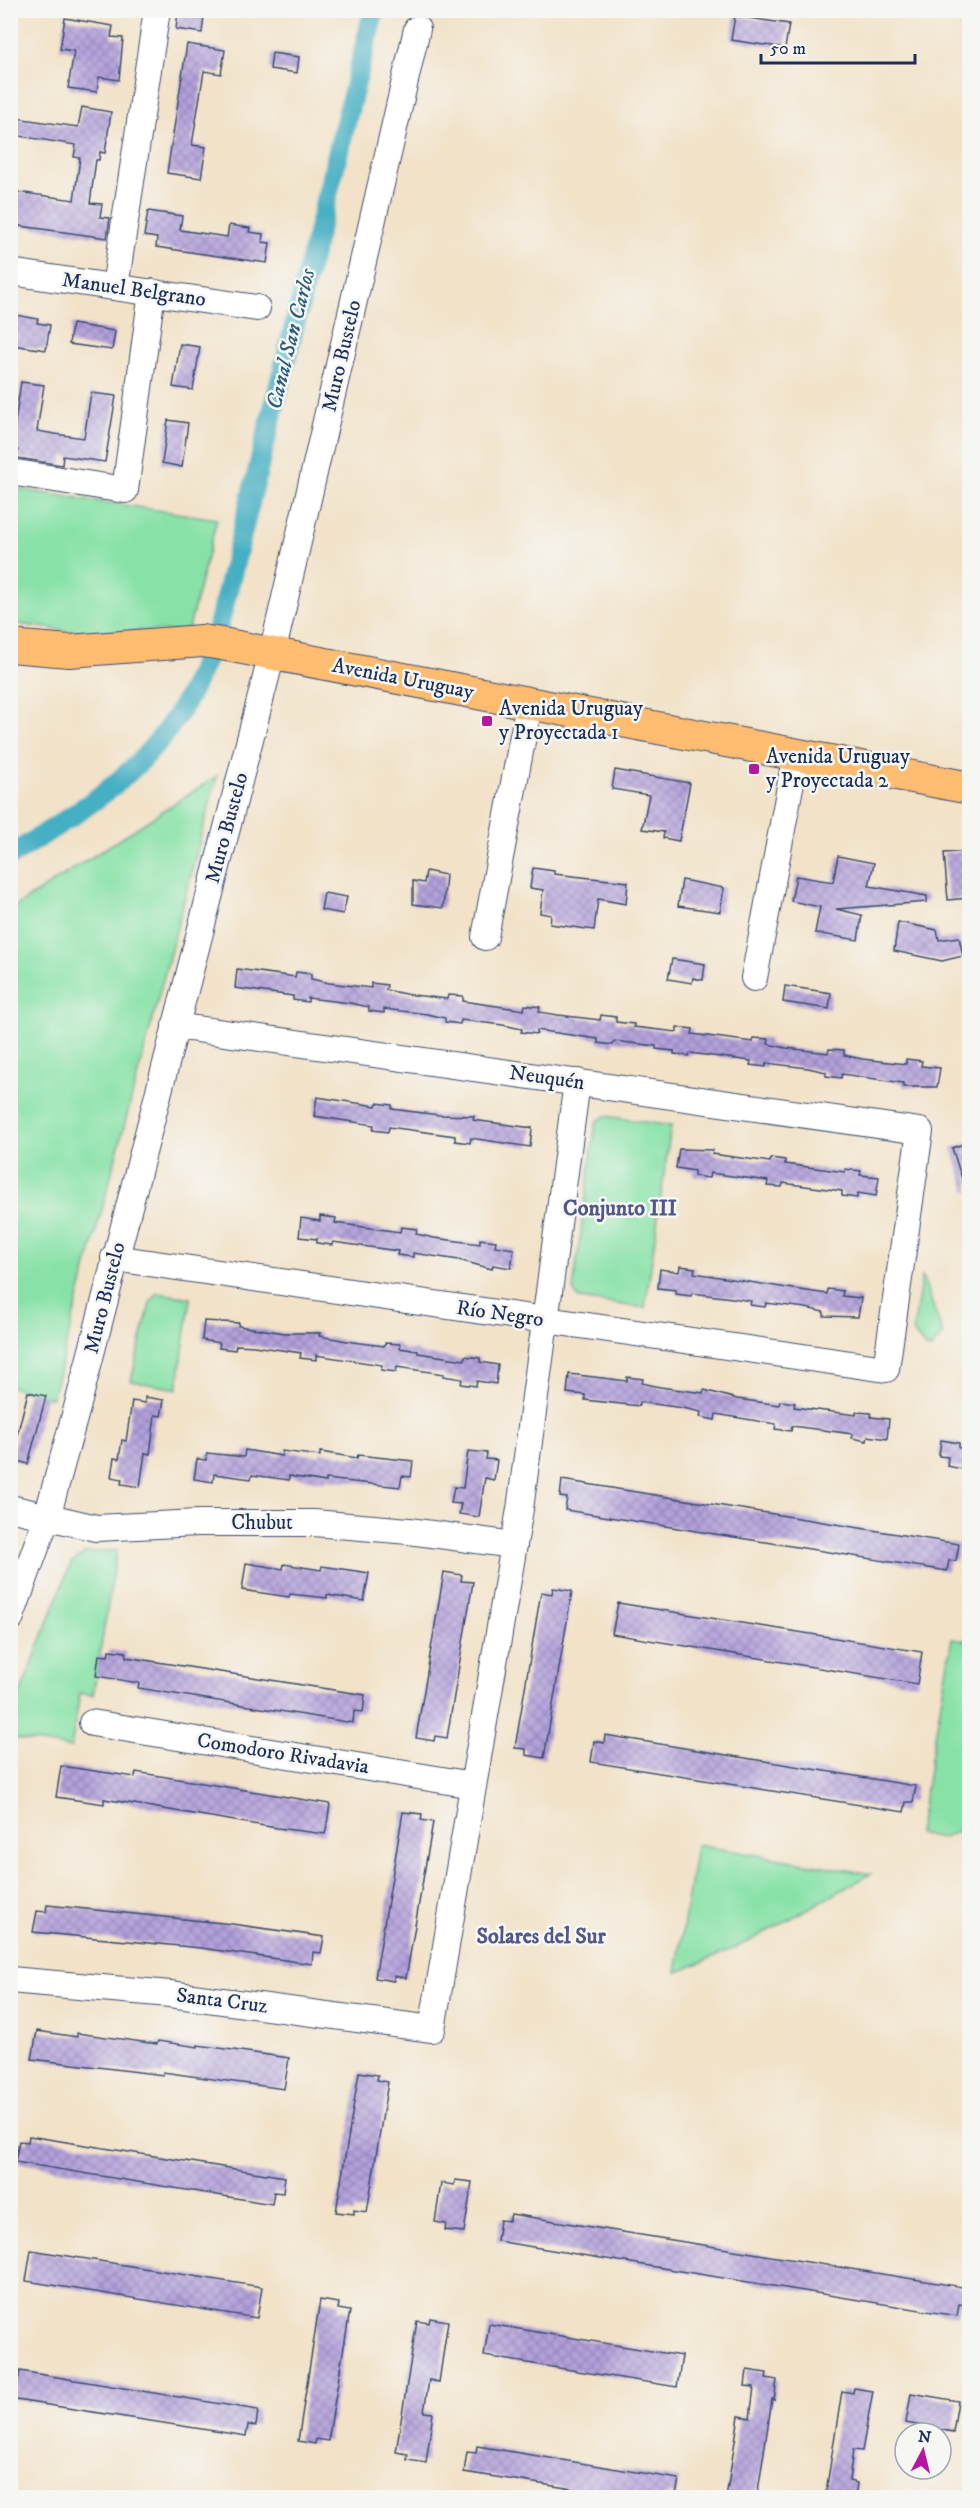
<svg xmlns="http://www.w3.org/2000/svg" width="980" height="2508" viewBox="0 0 980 2508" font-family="'IM FELL DW Pica',serif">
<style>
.park{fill:#88e2a7;stroke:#528882;stroke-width:1.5}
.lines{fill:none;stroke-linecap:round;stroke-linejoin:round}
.canal{stroke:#45afc3;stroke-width:21}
.building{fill:url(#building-cross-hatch)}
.minor-casing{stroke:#3b4a6e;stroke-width:28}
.major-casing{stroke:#3b4a6e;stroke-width:34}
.minor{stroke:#fff;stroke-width:26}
.major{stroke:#fdbc6f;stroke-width:32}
.poi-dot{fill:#b5179e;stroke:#f6f6f2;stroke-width:2}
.labels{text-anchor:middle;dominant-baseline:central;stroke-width:5;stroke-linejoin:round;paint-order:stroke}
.street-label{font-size:21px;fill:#1b2f5e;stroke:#f6f6f2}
.poi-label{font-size:21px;fill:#1b2f5e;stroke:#f6f6f2;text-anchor:start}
.water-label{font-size:22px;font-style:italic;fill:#2a5c81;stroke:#f6f6f2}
.neighbourhood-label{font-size:22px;font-weight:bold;fill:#51578a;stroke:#f6f6f2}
</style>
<defs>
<pattern id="building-cross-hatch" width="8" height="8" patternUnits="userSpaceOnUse" patternTransform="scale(1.5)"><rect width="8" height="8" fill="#b4a1dc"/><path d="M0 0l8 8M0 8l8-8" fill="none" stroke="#9284b6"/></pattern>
</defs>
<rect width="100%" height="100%" fill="#f6f6f2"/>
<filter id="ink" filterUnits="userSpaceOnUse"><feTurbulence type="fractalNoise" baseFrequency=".0167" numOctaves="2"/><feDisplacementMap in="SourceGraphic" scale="12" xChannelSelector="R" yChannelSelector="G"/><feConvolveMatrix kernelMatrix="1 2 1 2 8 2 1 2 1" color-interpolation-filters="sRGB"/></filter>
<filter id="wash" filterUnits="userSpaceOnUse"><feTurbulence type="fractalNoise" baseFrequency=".008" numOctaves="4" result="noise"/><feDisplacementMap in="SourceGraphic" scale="24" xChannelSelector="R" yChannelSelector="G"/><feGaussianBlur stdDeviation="1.35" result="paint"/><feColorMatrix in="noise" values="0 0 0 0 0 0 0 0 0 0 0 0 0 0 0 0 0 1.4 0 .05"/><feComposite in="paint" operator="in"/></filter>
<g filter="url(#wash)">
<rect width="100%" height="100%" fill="#f2e2c8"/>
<g class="park">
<polygon points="10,488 217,519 189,627 183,631 75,632 11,623"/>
<polygon points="217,776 52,1398 11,1387 10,910"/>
<polygon points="605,1116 671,1126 645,1308 579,1299 573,1290 596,1122"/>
<polygon points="922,1275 943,1334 931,1349 926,1348 913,1332"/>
<polygon points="157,1293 191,1298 177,1389 131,1381 150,1303"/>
<polygon points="117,1550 93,1695 80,1693 71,1748 11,1738 10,1720 71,1563 85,1553"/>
<polygon points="952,1638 969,1641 970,1826 943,1838 918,1834"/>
<polygon points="696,1845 871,1874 748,1942 676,1973"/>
</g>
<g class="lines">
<path class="canal" d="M10 856C81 810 148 773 189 695 200 675 207 653 217 632L374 10"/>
</g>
<g id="blocks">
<g class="building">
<polygon points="178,12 204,16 202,33 176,29"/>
<polygon points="735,16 789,24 785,48 731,40"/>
<polygon points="65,18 113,26 111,37 123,38 119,80 99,77 97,92 68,88 74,51 60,49"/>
<polygon points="187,44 225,50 221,74 204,71 192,145 206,147 201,178 167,173"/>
<polygon points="272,53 299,57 297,73 270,69"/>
<polygon points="82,107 111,112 105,153 100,152 99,160 96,160 90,203 102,204 100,217 110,218 107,238 13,225 18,192 74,200 80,158 74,157 76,145 13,135 16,118 78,127"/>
<polygon points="148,211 182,216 180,230 227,237 229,225 250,228 249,232 263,234 262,242 270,243 267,263 156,247 157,238 144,236"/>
<polygon points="10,314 38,319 37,323 50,325 46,350 12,345"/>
<polygon points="72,324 115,331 112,350 69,344"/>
<polygon points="180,344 200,347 193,390 173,387"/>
<polygon points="21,382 44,385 37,431 55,434 84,438 91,393 116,396 105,462 63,456 62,465 17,458 18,450 10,448 10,428 14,429"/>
<polygon points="168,420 188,423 182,467 162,463"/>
<polygon points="615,770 690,783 679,841 663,838 664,832 642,829 649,795 612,789"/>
<polygon points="969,851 969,898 948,900 944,853"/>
<polygon points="838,856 874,863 869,886 927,896 927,902 836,909 862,915 858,940 815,933 820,907 791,901 796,876 833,882"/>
<polygon points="533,868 554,871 554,874 628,882 626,904 598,899 594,930 550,924 551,915 540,913 543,890 530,888"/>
<polygon points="426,871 446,875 443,908 413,904 413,881 424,883"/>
<polygon points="682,880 724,888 720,912 678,906"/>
<polygon points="324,893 347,897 343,914 321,910"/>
<polygon points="898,922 937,930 939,940 959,937 963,956 942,961 894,951"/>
<polygon points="672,959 705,964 703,980 693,978 692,983 668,979"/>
<polygon points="237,969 295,977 296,972 311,974 311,979 329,983 371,988 371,983 387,985 386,990 405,994 447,999 448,995 463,996 463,1001 524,1010 525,1005 540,1007 539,1012 558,1015 600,1020 601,1015 616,1017 616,1022 634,1024 634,1027 677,1032 677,1027 693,1029 692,1034 753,1042 753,1038 769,1039 768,1044 786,1048 828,1053 829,1049 844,1050 844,1055 862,1059 906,1064 906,1059 922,1061 921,1066 940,1068 937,1087 903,1087 903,1083 842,1074 841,1078 826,1076 826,1072 808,1068 766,1063 766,1067 750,1065 751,1061 690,1053 689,1056 674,1054 674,1051 656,1049 656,1046 614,1041 613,1045 598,1043 598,1039 537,1030 537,1034 521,1032 522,1029 503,1025 461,1020 460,1024 445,1022 445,1018 427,1014 384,1009 384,1013 369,1011 369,1007 350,1003 308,998 308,1002 293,1000 293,996 235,988"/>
<polygon points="785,986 831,993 829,1009 783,1002"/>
<polygon points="317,1097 376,1106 377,1103 392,1105 392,1109 439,1115 474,1116 473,1120 532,1128 530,1147 471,1138 470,1143 455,1141 455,1136 389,1127 388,1132 373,1130 374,1125 314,1116"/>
<polygon points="969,1142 969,1191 966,1191 952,1148"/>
<polygon points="679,1149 713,1150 712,1154 770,1162 771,1158 785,1160 785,1164 845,1172 845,1169 861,1171 860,1175 879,1177 876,1196 858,1193 857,1198 842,1196 842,1191 783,1183 782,1187 767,1186 768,1181 710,1173 709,1178 694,1176 694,1171 676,1168"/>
<polygon points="320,1216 336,1218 335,1223 400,1232 401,1227 417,1229 416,1234 434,1238 480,1244 480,1239 496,1241 495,1246 514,1249 511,1268 493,1265 492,1269 459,1260 413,1253 413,1257 397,1255 398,1251 333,1242 332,1245 317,1243 317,1239 299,1237 301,1218 320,1221"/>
<polygon points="680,1266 695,1268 694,1273 787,1288 827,1294 828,1289 843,1291 842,1296 861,1298 858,1317 824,1316 824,1312 806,1308 766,1303 765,1307 750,1305 751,1301 732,1298 692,1293 691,1296 676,1294 676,1290 658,1288 660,1269 679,1272"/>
<polygon points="204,1321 239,1323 238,1326 285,1333 320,1333 319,1336 353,1342 384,1346 385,1343 400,1344 400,1348 418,1351 418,1353 464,1360 465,1356 480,1358 480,1362 498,1365 496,1384 477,1381 476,1386 461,1384 462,1379 443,1376 444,1374 397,1367 396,1372 381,1370 382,1365 316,1355 316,1360 300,1358 301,1353 254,1346 236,1345 235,1350 219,1348 220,1343 202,1340"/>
<polygon points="569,1374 627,1381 627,1377 643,1379 642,1383 660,1387 703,1393 704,1390 737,1399 779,1405 780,1401 795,1403 794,1407 856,1415 856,1412 871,1413 871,1417 889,1419 887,1439 868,1436 867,1441 852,1438 853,1434 792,1426 791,1431 775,1429 776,1424 716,1414 715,1420 700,1417 701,1412 683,1408 640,1402 639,1406 585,1400 585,1395 567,1393"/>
<polygon points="28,1392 46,1396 28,1464 11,1459"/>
<polygon points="145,1397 164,1400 161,1416 155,1415 150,1454 145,1453 140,1487 121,1484 122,1479 111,1477 114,1458 119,1459 122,1440 126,1441 132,1401 145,1403"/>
<polygon points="941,1440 959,1443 959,1448 969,1450 967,1470 947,1466 948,1457 939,1456"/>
<polygon points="245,1450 282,1456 282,1451 320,1456 320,1452 357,1458 358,1455 413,1461 411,1477 402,1476 400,1487 326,1479 326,1482 289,1476 289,1480 252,1475 251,1479 214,1474 213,1482 194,1479 197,1459 206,1460 207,1453 244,1457"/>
<polygon points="468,1451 487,1453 486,1459 497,1460 494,1480 485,1478 479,1517 459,1514 461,1504 451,1503 454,1487 463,1488"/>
<polygon points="562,1480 959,1544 956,1561 949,1560 947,1571 565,1510 567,1498 560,1497"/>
<polygon points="246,1563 283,1569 284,1564 321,1570 322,1566 369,1573 364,1601 327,1595 327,1598 290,1594 289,1597 242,1590"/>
<polygon points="444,1572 462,1575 461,1581 473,1582 447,1738 435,1736 434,1741 416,1738"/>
<polygon points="553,1588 572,1591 544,1758 526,1755 526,1749 515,1748 541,1592 552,1594"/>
<polygon points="618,1603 922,1652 917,1684 612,1634"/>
<polygon points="109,1650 126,1652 126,1657 365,1695 363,1712 354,1711 353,1723 138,1688 139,1683 96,1676 99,1655 108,1656"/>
<polygon points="605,1735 916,1786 913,1802 906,1802 904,1812 591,1762 594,1741 604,1743"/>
<polygon points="61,1766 135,1777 136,1772 330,1804 326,1830 325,1834 277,1828 104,1799 104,1804 56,1797"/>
<polygon points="403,1812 422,1814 421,1820 433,1822 406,1978 394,1976 394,1981 375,1978"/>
<polygon points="47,1905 232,1924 324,1937 321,1953 313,1952 312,1964 201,1948 33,1932 37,1911 46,1912"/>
<polygon points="37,2031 77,2037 77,2033 157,2044 158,2041 198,2047 198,2045 289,2058 284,2089 163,2072 163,2075 32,2059"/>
<polygon points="359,2072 378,2075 377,2080 388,2082 367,2212 354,2210 354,2214 336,2212"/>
<polygon points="29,2136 285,2177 283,2193 274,2192 272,2204 15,2162 19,2141 28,2142"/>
<polygon points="455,2180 472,2182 464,2232 445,2230 446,2224 435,2222 441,2183 454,2185"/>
<polygon points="511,2214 969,2288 966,2305 959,2304 957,2316 497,2241 500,2220 509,2221"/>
<polygon points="31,2250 262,2287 257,2318 26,2281"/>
<polygon points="320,2300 339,2303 338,2309 350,2311 328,2441 316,2439 315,2444 298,2441"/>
<polygon points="430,2318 448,2321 439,2382 429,2380 424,2412 433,2413 426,2463 407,2460 408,2454 396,2452 417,2321 429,2323"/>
<polygon points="489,2324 682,2356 677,2387 484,2356"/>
<polygon points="747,2370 767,2373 766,2378 777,2380 774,2400 772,2399 757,2498 726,2498 739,2416 750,2418 754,2387 745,2386"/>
<polygon points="20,2371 258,2410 256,2426 248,2425 246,2436 10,2399 10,2377 19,2378"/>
<polygon points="854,2388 873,2391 862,2451 853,2450 849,2481 857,2483 855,2498 825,2498 842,2391 853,2393"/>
<polygon points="911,2393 958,2401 953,2432 906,2423"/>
<polygon points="477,2446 679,2479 676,2495 668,2494 667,2498 611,2498 611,2495 464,2472 467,2452 476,2453"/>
</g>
</g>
</g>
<g filter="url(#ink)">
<use href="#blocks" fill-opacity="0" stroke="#3b4a6e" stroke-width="1.5"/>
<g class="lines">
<defs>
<g id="minor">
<polyline points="10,272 257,308"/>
<polyline points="115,287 157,10"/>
<polyline points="10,472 125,490 152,292"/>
<polyline points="485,937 529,704"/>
<polyline points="754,978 796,755"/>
<polyline points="114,1258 886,1369 920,1131 175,1026"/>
<polyline points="10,1508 96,1528 198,1523 314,1523 409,1531 514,1545"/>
<polyline points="10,1619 47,1517 78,1404 272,654 417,29"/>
<polyline points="92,1723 473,1785"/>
<polyline points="10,1980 170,1994 432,2029 520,1509 577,1082"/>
</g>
<polyline id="major" points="10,646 69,651 202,641 222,644 970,788"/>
</defs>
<use href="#minor" class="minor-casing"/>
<use href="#major" class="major-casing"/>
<use href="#minor" class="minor"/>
<use href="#major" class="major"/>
</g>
</g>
<g class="poi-dot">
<rect x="481" y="715" width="12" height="12" rx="3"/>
<rect x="748" y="763" width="12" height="12" rx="3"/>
</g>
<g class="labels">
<g class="street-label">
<text transform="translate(134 290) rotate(8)">Manuel Belgrano</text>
<text transform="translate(342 356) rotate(-77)">Muro Bustelo</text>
<text transform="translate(403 679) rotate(11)">Avenida Uruguay</text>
<text transform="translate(227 828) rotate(-75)">Muro Bustelo</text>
<text transform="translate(547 1078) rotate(8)">Neuquén</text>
<text transform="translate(105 1298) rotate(-76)">Muro Bustelo</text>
<text transform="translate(500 1314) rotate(8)">Río Negro</text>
<text x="262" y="1523">Chubut</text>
<text transform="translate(283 1754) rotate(9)">Comodoro Rivadavia</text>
<text transform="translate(222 2001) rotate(7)">Santa Cruz</text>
</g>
<g class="poi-label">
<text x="499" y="709">Avenida Uruguay<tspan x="499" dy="24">y Proyectada 1</tspan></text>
<text x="766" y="757">Avenida Uruguay<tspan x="766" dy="24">y Proyectada 2</tspan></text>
</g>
<g class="water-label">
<text transform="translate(291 339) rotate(-76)">Canal San Carlos</text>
</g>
<g class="neighbourhood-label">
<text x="620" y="1208">Conjunto III</text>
<text x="541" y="1936">Solares del Sur</text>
</g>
</g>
<rect width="980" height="2508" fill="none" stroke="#f6f6f2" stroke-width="36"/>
<g transform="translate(923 2451) rotate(7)"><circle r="28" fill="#f6f6f2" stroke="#9ea6b7" stroke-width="1.5"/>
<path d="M0-4.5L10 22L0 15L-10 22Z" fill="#b5179e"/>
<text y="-9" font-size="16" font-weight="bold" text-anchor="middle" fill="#1b2f5e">N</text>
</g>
<path d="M761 54v9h154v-9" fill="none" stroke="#1b2f5e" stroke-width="3"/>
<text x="770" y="54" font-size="18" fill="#1b2f5e" stroke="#f6f6f2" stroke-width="4.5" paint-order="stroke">50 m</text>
</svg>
